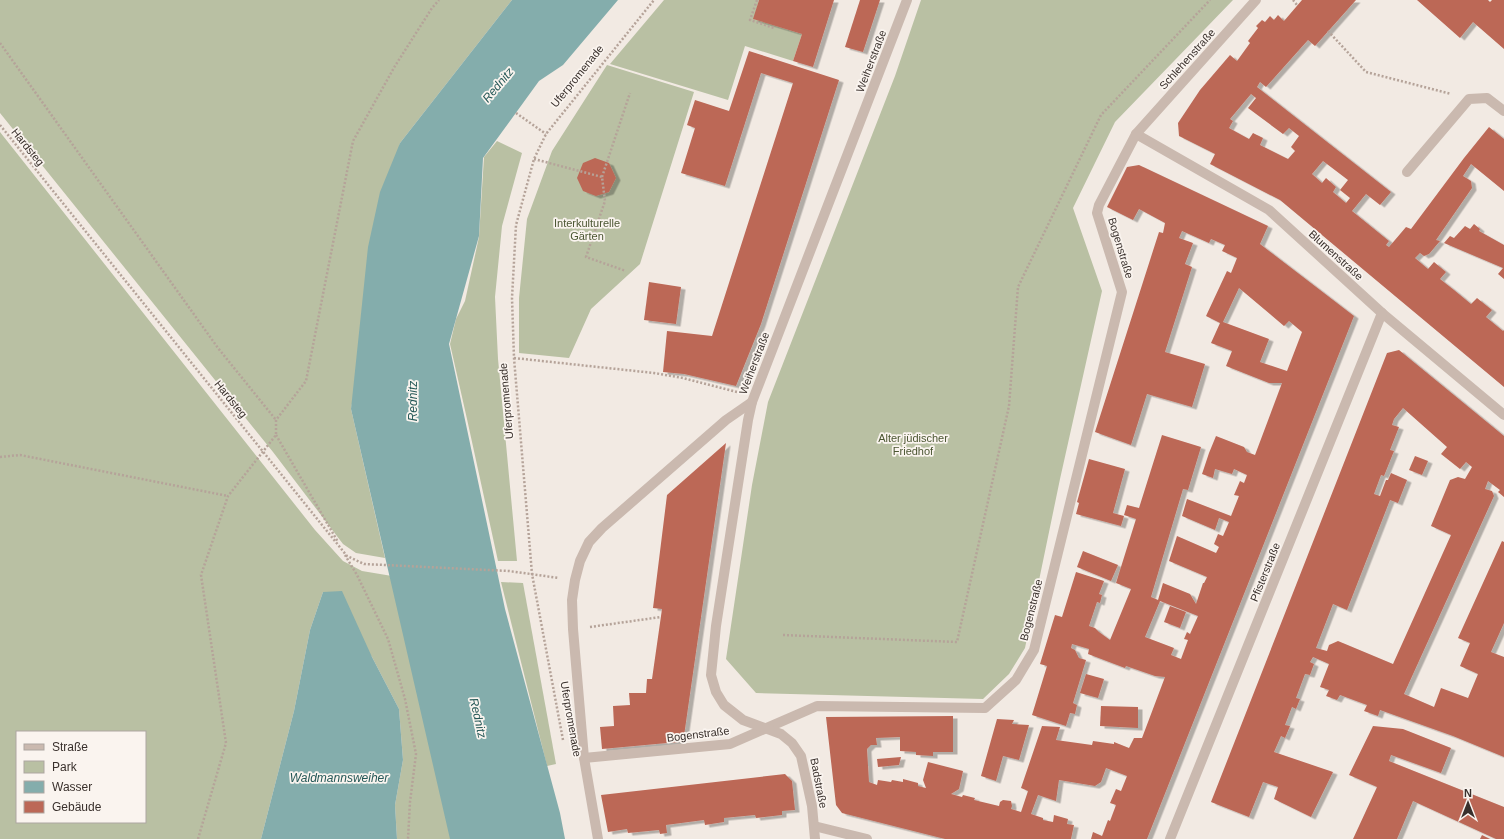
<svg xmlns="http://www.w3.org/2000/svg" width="1504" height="839" viewBox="0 0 1504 839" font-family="Helvetica,sans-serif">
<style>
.green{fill:#b9c0a3;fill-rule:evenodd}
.water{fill:#84adac}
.building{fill:#bc6857;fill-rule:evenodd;filter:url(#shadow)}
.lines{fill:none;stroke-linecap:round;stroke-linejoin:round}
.path{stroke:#b5a399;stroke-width:2.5;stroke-dasharray:2 2;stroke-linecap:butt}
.minor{stroke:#cab9af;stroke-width:10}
.labels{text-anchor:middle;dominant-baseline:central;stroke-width:3.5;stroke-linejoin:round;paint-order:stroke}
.street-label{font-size:11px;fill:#39302c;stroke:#faf4ef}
.park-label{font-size:11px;fill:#4b5632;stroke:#faf4ef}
.water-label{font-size:12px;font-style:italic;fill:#255857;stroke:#faf4ef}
</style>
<defs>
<filter id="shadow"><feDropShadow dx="4.5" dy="2.5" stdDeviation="0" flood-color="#0004"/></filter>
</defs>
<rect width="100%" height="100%" fill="#f2eae3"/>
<g class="green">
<polygon points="0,0 512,0 400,143 351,409 385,558 356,553 343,544 273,452 0,113"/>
<polygon points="664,0 759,0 754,19 802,34 793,61 745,46 728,100 610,64"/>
<polygon points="921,0 1233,0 1115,122 1073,208 1102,291 1060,479 1025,648 1009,674 983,699 756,693 726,659 752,485 768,402 895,76"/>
<polygon points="607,65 694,92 640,264 591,309 569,358 519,353 519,298 527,219 552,151"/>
<path d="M0 132 315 530 343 561 362 571 392 576 453 839H397L395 805 403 760 399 709 372 657 323 592 310 630 294 711 261 839H0ZM17 732H145V822H17Z"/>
<polygon points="497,141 522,153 502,226 495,297 498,359 517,561 498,561 467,419 450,344 456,319 465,301 479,237 484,157"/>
<polygon points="501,582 523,583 556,764 547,766"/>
</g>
<g class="water">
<polygon points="512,0 618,0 563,65 539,81 483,158 479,236 449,344 505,609 560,813 565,839 450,839 351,409 368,247 380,192 400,143"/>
<polygon points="342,591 372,657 399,709 403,760 395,805 397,839 261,839 294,711 310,630 323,592"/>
</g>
<g class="building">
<polygon points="759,0 834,0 813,67 793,61 802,34 753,19"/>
<polygon points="860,0 880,0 863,52 845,47"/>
<path d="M1302 0H1356L1315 46 1308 40 1266 87 1260 82 1257 87 1391 192 1380 205 1366 194 1352 211 1389 241 1386 245 1389 247 1406 227 1411 229 1464 158 1489 127 1504 139V191L1471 164 1463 176 1471 181 1472 188 1436 240 1440 241 1429 254 1424 256 1420 253 1415 258 1428 269 1434 262 1446 272 1440 279 1454 290 1471 304 1477 298 1492 310 1486 317 1503 331 1504 330V387L1280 200 1210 164 1215 154 1179 136 1178 123 1200 90 1230 55 1237 61 1250 43 1248 41 1258 28 1256 26 1262 20 1265 22 1270 16 1274 20 1278 15 1284 21ZM1251 94 1256 98 1248 108 1283 134 1289 128 1299 136 1291 147 1295 151 1288 159 1260 145 1263 138 1253 133 1249 139 1229 128 1233 121 1230 119ZM1323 161 1348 180 1340 190 1350 198 1346 203 1333 192 1336 187 1326 178 1322 183 1312 174Z"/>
<polygon points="1417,0 1488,0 1490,2 1492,0 1504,0 1504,49 1473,22 1460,38"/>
<polygon points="749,51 839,80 761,324 736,386 684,374 663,372 667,331 712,336 793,83 761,73 725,186 681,173 695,128 687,125 695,100 729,111"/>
<polygon points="595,158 609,163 616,178 609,192 596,196 583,191 577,178 583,163"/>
<path d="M1139 165 1268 226 1260 244 1354 316 1147 839H1091L1093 832 1102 836 1108 820 1110 821 1116 805 1110 803 1116 789 1121 791 1127 776 1106 768 1101 782 1095 786 1059 780 1056 801 1038 795 1031 814 1043 818V820L1053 822 1054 815 1068 819 1067 824 1074 825 1071 839H945L842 813 836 805 826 717 953 716V752H933V756L916 755V752L900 751V737L876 738 877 745H871L867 749 869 782 877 785 878 780 891 782 892 780 903 782V779L918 783V786L926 788 923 780 928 762 963 771 959 789 951 794 962 797 963 795 975 798 974 800 999 806 1000 802 1003 800 1011 801 1012 806 1011 809 1021 812 1028 791 1021 788 1042 726 1060 727 1056 740 1092 745 1093 741 1114 744V742L1129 748 1134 738H1142L1165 677 1155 676 1126 666 1125 668 1088 654 1089 649 1072 644 1071 648 1075 650 1079 658 1086 660 1073 703 1077 705 1075 714 1070 713 1066 726 1032 715 1047 666 1040 664 1055 615 1062 617 1076 572 1104 581 1099 594 1102 595 1100 603 1097 602 1089 626 1095 628 1099 632 1110 640 1131 589 1116 583 1136 519 1124 515 1127 505 1139 508 1162 435 1201 447 1188 490 1183 489 1151 597 1158 600 1163 583 1190 594 1196 604 1203 583H1204L1207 577 1169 561 1177 536 1216 553 1219 547 1214 544 1218 534 1223 536 1229 522 1219 518 1215 530 1182 516 1187 499 1231 516 1239 496 1234 495 1240 481 1244 483 1247 475 1234 469 1232 474 1215 469 1213 478 1202 474 1209 453 1216 436 1244 447 1247 452 1255 455 1282 383H1269L1226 366 1232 351 1211 343 1220 323 1206 316 1227 271 1231 273 1237 258 1222 251 1225 245 1211 239 1209 243 1182 231 1179 238 1193 243 1185 264 1192 267 1165 352 1205 364 1192 407 1147 394 1131 445 1095 432 1159 232 1163 233 1165 223 1139 209 1133 220 1107 207 1127 167ZM1239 288 1284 326 1289 321 1302 332 1287 371 1260 362 1269 339 1223 322ZM1160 601 1198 616 1190 634 1187 632 1184 639 1188 640 1181 659 1171 655 1174 648 1145 637Z"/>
<polygon points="1474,224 1480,229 1479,231 1504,245 1504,279 1498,274 1503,268 1444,243 1450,236 1454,238 1465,226 1470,229"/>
<polygon points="649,282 681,287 676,324 644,320"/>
<path d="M1399 350 1504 436V497L1498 492 1500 490 1488 481 1485 489 1492 491 1494 496 1404 694 1434 707 1441 688 1468 698 1478 674 1460 666 1470 643 1458 638 1502 541 1504 542V623L1491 652 1504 657V757L1453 736 1380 710 1378 716 1364 711 1367 705 1340 695 1337 700 1326 696 1329 690 1320 687 1329 664 1313 657 1310 662 1314 664 1310 675 1305 674 1296 698 1300 699 1296 709 1292 707 1285 725 1290 726 1285 738 1281 736 1274 752 1333 772 1311 817 1274 799 1278 787 1263 782 1249 817 1211 802 1387 353ZM1403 408 1447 447 1441 454 1460 469 1466 462 1472 467 1465 479 1458 477 1450 480 1431 526 1451 535 1393 664 1338 641 1329 645 1327 651 1316 648 1333 604 1347 610 1390 500 1398 503 1407 480 1391 473 1388 480H1386L1380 496 1374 494 1381 475 1384 476 1394 451 1390 450 1399 427 1392 425 1394 419Z"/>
<polygon points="726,443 684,736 678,742 602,749 600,727 614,726 613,706 630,705 629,693 646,693 647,679 652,679 662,609 653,608 667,495"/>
<polygon points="1415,456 1428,461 1422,475 1409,470"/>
<polygon points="1089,459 1125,469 1113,513 1124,516 1121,526 1076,514 1079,503 1077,502"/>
<polygon points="1083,551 1118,565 1111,581 1077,567"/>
<polygon points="1170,606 1186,612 1180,628 1164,622"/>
<polygon points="1086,674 1104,679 1098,698 1080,693"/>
<polygon points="1101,706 1138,707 1138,728 1100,726"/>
<polygon points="997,719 1014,720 1012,724 1029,725 1019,760 1003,756 996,781 981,776"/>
<polygon points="1373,726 1403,729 1451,748 1441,773 1391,755 1389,761 1504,807 1504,839 1496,839 1413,801 1397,839 1353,839 1377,787 1349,775"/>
<polygon points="901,757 899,765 878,767 877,759"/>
<polygon points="785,774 792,781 795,810 782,811 782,815 756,818 755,815 724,818 724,822 705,825 704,820 666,825 667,833 660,834 659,830 628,833 627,829 608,832 601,795"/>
<polygon points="1482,835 1490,839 1480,839"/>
</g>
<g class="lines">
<g class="path">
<polyline points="757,0 750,20 774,28"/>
<polyline points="1293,0 1297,5"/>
<polyline points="1328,31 1366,72 1451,94"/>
<polyline points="0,43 218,348 276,420"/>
<polyline points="516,113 546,134"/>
<polyline points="0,125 347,556 364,564 509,571 559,578"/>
<polyline points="534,159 602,177 605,201 586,257 626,271"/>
<polyline points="602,177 630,93"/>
<polyline points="514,358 654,373 683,378 737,392"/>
<polyline points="276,435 338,542"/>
<polyline points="0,457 20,455 228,496"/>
<polyline points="345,555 357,575 388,639 405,699 416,754 410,802 408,839"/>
<polyline points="590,627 661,617"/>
<polyline points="783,635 957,642 1009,406 1018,287 1101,115 1210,0"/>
<polyline points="563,740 532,574 514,358 512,298 516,225 534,159 546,134 654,0"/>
<polyline points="198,839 226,743 201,575 228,496 276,435 276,420 306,381 353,141 395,66 432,8 439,0"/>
</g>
<g class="minor">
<polyline points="1136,134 1269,210 1382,313 1504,415"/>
<polyline points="1407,172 1469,99 1487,98 1504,111"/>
<polyline points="584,758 730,744 817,706 985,708 1016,680 1034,650 1122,292 1097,213 1099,205 1136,134 1256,0"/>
<polyline points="814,826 867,839"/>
<polyline points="598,839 584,758 573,629 572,600 575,580 580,561 589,542 602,528 726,420 752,402"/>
<polyline points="815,839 812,806 801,756 792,743 781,734 743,720 724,705 716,692 711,675 716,626 748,420 752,402 907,0"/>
<polyline points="1170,839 1382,313"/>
</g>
</g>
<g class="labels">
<g class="street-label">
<text transform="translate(1187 59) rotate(-48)">Schlehenstraße</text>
<text transform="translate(871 61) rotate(-69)">Weiherstraße</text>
<text transform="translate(577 76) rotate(-51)">Uferpromenade</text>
<text transform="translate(28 147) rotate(51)">Hardsteg</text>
<text transform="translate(1121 248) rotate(73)">Bogenstraße</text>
<text transform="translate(1336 255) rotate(42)">Blumenstraße</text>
<text transform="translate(754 363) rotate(-69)">Weiherstraße</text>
<text transform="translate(231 399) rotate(51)">Hardsteg</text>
<text transform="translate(506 401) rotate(-95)">Uferpromenade</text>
<text transform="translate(1265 572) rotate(-68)">Pfisterstraße</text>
<text transform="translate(1031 610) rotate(-76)">Bogenstraße</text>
<text transform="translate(571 719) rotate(80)">Uferpromenade</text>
<text transform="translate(698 734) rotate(-7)">Bogenstraße</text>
<text transform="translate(819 783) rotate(79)">Badstraße</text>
</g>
<g class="park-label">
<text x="587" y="223">Interkulturelle<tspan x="587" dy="13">Gärten</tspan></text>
<text x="913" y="438">Alter jüdischer<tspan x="913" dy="13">Friedhof</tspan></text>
</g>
<g class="water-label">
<text transform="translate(498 85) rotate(-50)">Rednitz</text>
<text transform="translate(413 401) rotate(-90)">Rednitz</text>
<text transform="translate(478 718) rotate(77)">Rednitz</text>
<text x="339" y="778">Waldmannsweiher</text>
</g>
</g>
<rect x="16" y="731" width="130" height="92" fill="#faf4ef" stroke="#ada6a1"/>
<rect x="24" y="744" width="20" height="6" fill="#cab9af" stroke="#ada6a1"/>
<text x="52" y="751" font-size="12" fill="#39302c">Straße</text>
<rect x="24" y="761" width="20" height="12" fill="#b9c0a3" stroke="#ada6a1"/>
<text x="52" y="771" font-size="12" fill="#39302c">Park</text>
<rect x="24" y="781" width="20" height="12" fill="#84adac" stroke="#ada6a1"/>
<text x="52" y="791" font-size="12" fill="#39302c">Wasser</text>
<rect x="24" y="801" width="20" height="12" fill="#bc6857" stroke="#ada6a1"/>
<text x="52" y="811" font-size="12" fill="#39302c">Gebäude</text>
<g transform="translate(1468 803)" stroke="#faf4ef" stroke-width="3" paint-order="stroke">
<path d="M0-3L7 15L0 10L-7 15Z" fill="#39302c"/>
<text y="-6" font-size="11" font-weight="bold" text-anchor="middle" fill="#39302c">N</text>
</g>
</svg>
